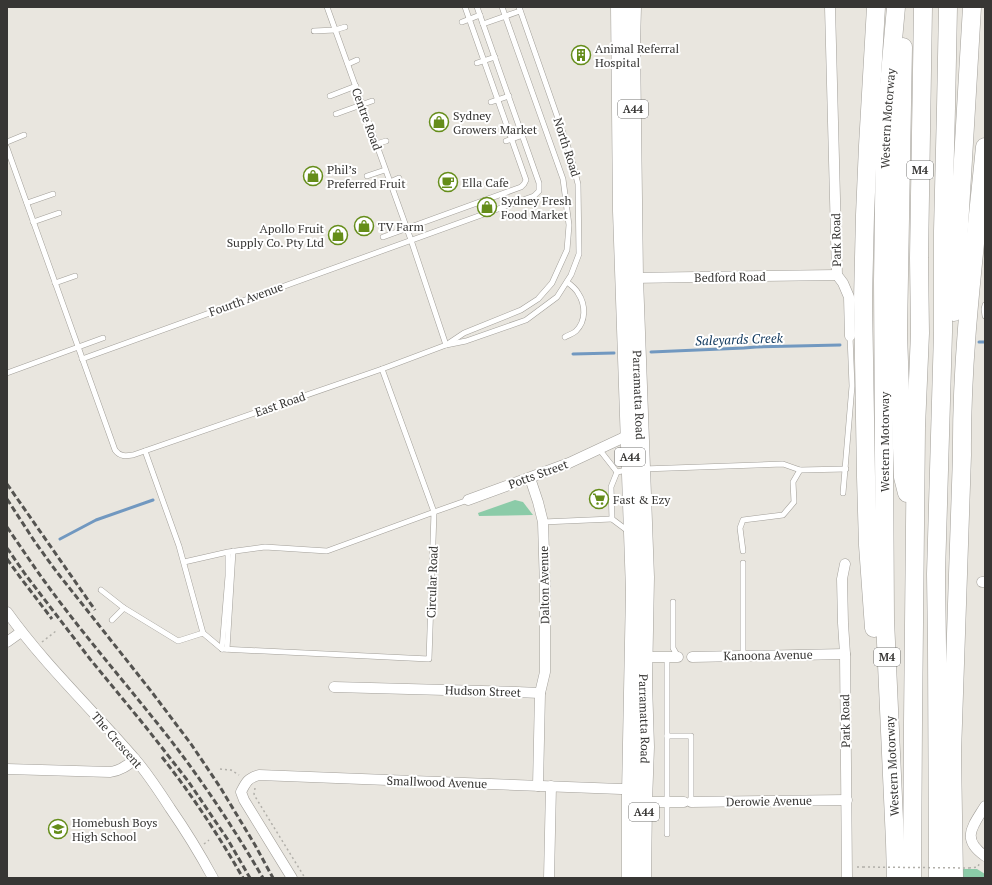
<svg xmlns="http://www.w3.org/2000/svg" width="992" height="885" viewBox="0 0 992 885" font-family="'PT Serif',serif">
<style>
.green{fill:#8bcba8}
.lines{fill:none;stroke-linecap:round;stroke-linejoin:round}
.stream{stroke:#7198c0;stroke-width:3}
.service-casing{stroke:#a29f99;stroke-width:6}
.minor-casing{stroke:#a29f99;stroke-width:11}
.trunk-casing{stroke:#a29f99;stroke-width:17}
.motorway-casing{stroke:#a29f99;stroke-width:19}
.path{stroke:#b1afa9;stroke-width:1.5;stroke-dasharray:2 3;stroke-linecap:butt}
.service{stroke:#fff;stroke-width:5}
.minor{stroke:#fff;stroke-width:10}
.trunk{stroke:#fff;stroke-width:16}
.motorway{stroke:#fff;stroke-width:18}
.rail{stroke:#555451;stroke-width:3;stroke-dasharray:6 3;stroke-linecap:butt}
.path-bridge{stroke:#b1afa9;stroke-width:1.5;stroke-dasharray:2 3;stroke-linecap:butt}
.labels{text-anchor:middle;dominant-baseline:central;stroke-width:4;stroke-linejoin:round;paint-order:stroke}
.shield{fill:#fff;stroke:#737271;stroke-width:1}
.shield-label{font-size:11px;font-weight:bold;fill:#373634}
.poi-label{font-size:12px;fill:#373634;stroke:#fff;text-anchor:start}
.street-label{font-size:12px;fill:#373634;stroke:#fff}
.water-label{font-size:13px;font-style:italic;fill:#10385d;stroke:#fff}
</style>
<rect width="100%" height="100%" fill="#e9e6df"/>
<g class="green">
<polygon points="515,500 523,502 533,515 479,516 478,513"/>
<polygon points="977,869 985,874 985,878 963,878 963,869"/>
</g>
<g class="lines">
<g class="stream">
<polyline points="979,342 985,342"/>
<polyline points="651,352 744,348 756,347 840,345"/>
<polyline points="573,354 614,353"/>
<polyline points="60,539 96,520 153,500"/>
</g>
<defs>
<g id="service">
<polyline points="327,7 411,240 446,345"/>
<polyline points="462,22 480,15"/>
<polyline points="483,24 520,11"/>
<polyline points="314,31 335,30 345,27"/>
<polyline points="477,63 495,57"/>
<polyline points="348,64 357,60"/>
<polyline points="330,96 356,86"/>
<polyline points="491,102 509,96"/>
<polyline points="336,114 372,101"/>
<polyline points="506,141 523,135"/>
<polyline points="7,142 24,135"/>
<polyline points="376,144 386,141"/>
<path d="M7 148 115 450C120 457 126 456 133 455L382 369 446 345 466 341 526 320 557 297 571 275 579 254 578 184 570 153 519 7"/>
<polyline points="367,176 385,170"/>
<polyline points="390,182 399,178"/>
<polyline points="27,203 53,194"/>
<polyline points="33,222 59,213"/>
<polyline points="383,237 521,187 524,184 526,180 465,7"/>
<polyline points="55,283 75,276"/>
<polyline points="985,305 984,309 985,316"/>
<path d="M565 337C568 335 573 334 576 331 586 321 586 305 578 293 576 289 571 285 567 282"/>
<polyline points="449,343 464,333 521,310 538,299 552,283 567,250 569,225 563,179 502,7"/>
<polyline points="82,359 534,196 539,191 539,183 477,7"/>
<polyline points="382,369 434,512 468,500"/>
<polyline points="7,373 103,338"/>
<polyline points="599,449 617,472"/>
<polyline points="145,451 179,546 203,633"/>
<polyline points="643,469 783,464 800,470 846,469"/>
<polyline points="627,470 617,472 611,487 612,519 628,531"/>
<polyline points="843,493 852,386 850,336"/>
<polyline points="543,522 612,519"/>
<polyline points="743,551 740,528 743,520 783,515 794,502 793,482 800,470"/>
<polyline points="184,562 228,552 265,547 327,551 434,512 429,659 222,649 228,576 228,552"/>
<polyline points="743,563 743,656"/>
<polyline points="101,590 124,608 178,641 203,633 222,649"/>
<polyline points="673,602 673,648 678,657"/>
<polyline points="112,620 124,608"/>
<polyline points="227,649 233,551"/>
<polyline points="667,657 667,834"/>
<polyline points="667,736 691,736 691,802"/>
</g>
<g id="minor">
<polyline points="830,7 837,275 843,283 849,297 850,336"/>
<polyline points="631,278 837,275"/>
<polyline points="530,478 538,502 543,522 545,587 545,672 540,693 538,786"/>
<polyline points="468,500 569,463 629,435 633,435"/>
<polyline points="845,564 842,579 843,623 845,654 847,878"/>
<polyline points="982,582 985,582"/>
<path d="M7 612C45 665 92 709 135 759 148 774 159 791 170 808 186 831 200 854 213 878"/>
<polyline points="7,642 21,632"/>
<polyline points="640,657 678,657"/>
<polyline points="692,657 845,654"/>
<polyline points="334,687 516,692 540,693"/>
<path d="M7 769 110 772C120 771 127 766 135 759"/>
<polyline points="691,802 847,800"/>
<path d="M985 806C973 826 960 839 985 856"/>
<path d="M292 878 244 800 241 792C246 782 248 778 259 775L621 789H623L644 802H684"/>
<polyline points="549,878 551,786"/>
</g>
<g id="trunk">
<polyline points="619,7 621,211 634,591 630,794 630,878"/>
<path id="s1" d="M633 7 632 43 635 278 646 577 644 683 646 747 644 802 643 878"/>
</g>
<g id="motorway">
<polyline points="903,47 898,333 903,477 907,493"/>
<polyline points="954,312 972,7"/>
<polyline points="874,628 868,545 866,477 863,300 865,215 868,146 876,7"/>
<path id="s2" d="M896 878 895 842 885 620 883 281 885 134 888 96 896 7"/>
<polyline points="912,878 913,723 916,427 920,333 919,258 923,7"/>
<polyline points="938,878 937,647 936,574 943,332 943,231 946,108 948,7"/>
<path d="M954 878 952 753 962 455C961 352 975 249 985 147"/>
</g>
</defs>
<use href="#service" class="service-casing"/>
<use href="#minor" class="minor-casing"/>
<use href="#trunk" class="trunk-casing"/>
<use href="#motorway" class="motorway-casing"/>
<g class="path">
<polyline points="42,642 56,631"/>
<polyline points="220,769 231,770 239,775"/>
<polyline points="255,788 254,794 256,798 305,878"/>
<polyline points="204,844 209,840"/>
<polyline points="857,867 863,867"/>
<polyline points="969,868 978,867 979,864"/>
</g>
<use href="#service" class="service"/>
<use href="#minor" class="minor"/>
<use href="#trunk" class="trunk"/>
<use href="#motorway" class="motorway"/>
<g class="rail">
<polyline points="7,484 95,610"/>
<polyline points="7,499 35,542 56,571 151,691 191,744 220,787 255,845 273,878"/>
<path d="M7 527C20 546 32 564 45 582 79 629 117 673 153 718 194 768 230 822 263 878"/>
<polyline points="7,548 25,574 90,659 145,726 188,781 228,840 250,878"/>
<polyline points="7,559 20,577 52,619"/>
<path d="M162 757C192 795 219 836 243 878"/>
</g>
<polyline class="path-bridge" points="863,867 969,868"/>
</g>
<defs>
<symbol id="building-ring" viewBox="-11 -11 22 22"><circle r="9.5" fill="#fff" stroke="#658d1a" stroke-width="1.5"/><path d="M-4-6H4V6H1V3H-1V6H-4ZM-2.5-4.3h1.7v1.8h-1.7ZM.8-4.3h1.7v1.8H.8ZM-2.5-1h1.7V.8h-1.7ZM.8-1h1.7V.8H.8Z" fill="#658d1a"/></symbol>
<symbol id="shop-ring" viewBox="-11 -11 22 22"><circle r="9.5" fill="#fff" stroke="#658d1a" stroke-width="1.5"/><path d="M-5-2.5h2.3a2.7 3.5 0 0 1 5.4 0H5L5.5 6h-11ZM-1.5-2.5h3a1.5 2.3 0 0 0-3 0Z" fill="#658d1a"/></symbol>
<symbol id="cafe-ring" viewBox="-11 -11 22 22"><circle r="9.5" fill="#fff" stroke="#658d1a" stroke-width="1.5"/><path d="M-5.5-4.5H6V0H3Q3 3.5 0 3.5H-2.5Q-5.5 3.5-5.5 0ZM3-3.2v2h1.7v-2ZM-6 4.5H4V6H-6Z" fill="#658d1a"/></symbol>
<symbol id="supermarket-ring" viewBox="-11 -11 22 22"><circle r="9.5" fill="#fff" stroke="#658d1a" stroke-width="1.5"/><path d="M-6-5.5h2.5l.6 2H6L4.5 2H-2.5L-4.4-4H-6ZM-1.5 3.2a1.3 1.3 0 1 0 .1 0ZM3 3.2a1.3 1.3 0 1 0 .1 0Z" fill="#658d1a"/></symbol>
<symbol id="school-ring" viewBox="-11 -11 22 22"><circle r="9.5" fill="#fff" stroke="#658d1a" stroke-width="1.5"/><path d="M0-5L7-2L0 1L-7-2ZM-4 1L0 2.5L4 1V4Q0 6-4 4Z" fill="#658d1a"/></symbol>
</defs>
<g fill-rule="evenodd">
<use href="#building-ring" x="570" y="44" width="22" height="22"/>
<use href="#shop-ring" x="428" y="111" width="22" height="22"/>
<use href="#shop-ring" x="302" y="165" width="22" height="22"/>
<use href="#cafe-ring" x="437" y="171" width="22" height="22"/>
<use href="#shop-ring" x="476" y="196" width="22" height="22"/>
<use href="#shop-ring" x="353" y="215" width="22" height="22"/>
<use href="#shop-ring" x="327" y="224" width="22" height="22"/>
<use href="#supermarket-ring" x="588" y="488" width="22" height="22"/>
<use href="#school-ring" x="47" y="818" width="22" height="22"/>
</g>
<g class="labels">
<g class="shield">
<rect x="618" y="100" width="30" height="18" rx="3"/>
<rect x="907" y="161" width="26" height="18" rx="3"/>
<rect x="615" y="448" width="30" height="18" rx="3"/>
<rect x="874" y="648" width="26" height="18" rx="3"/>
<rect x="629" y="803" width="30" height="18" rx="3"/>
</g>
<g class="shield-label">
<text x="633" y="109">A44</text>
<text x="920" y="170">M4</text>
<text x="630" y="457">A44</text>
<text x="887" y="657">M4</text>
<text x="644" y="812">A44</text>
</g>
<g class="poi-label">
<text x="595" y="48">Animal Referral<tspan x="595" dy="14">Hospital</tspan></text>
<text x="453" y="115">Sydney<tspan x="453" dy="14">Growers Market</tspan></text>
<text x="327" y="169">Phil’s<tspan x="327" dy="14">Preferred Fruit</tspan></text>
<text x="462" y="182">Ella Cafe</text>
<text x="501" y="200">Sydney Fresh<tspan x="501" dy="14">Food Market</tspan></text>
<text x="378" y="226">TV Farm</text>
<text x="324" y="228" text-anchor="end">Apollo Fruit<tspan x="324" dy="14">Supply Co. Pty Ltd</tspan></text>
<text x="613" y="499">Fast &amp; Ezy</text>
<text x="72" y="822">Homebush Boys<tspan x="72" dy="14">High School</tspan></text>
</g>
<g class="street-label">
<text stroke="none"><textPath href="#s2" startOffset="760">Western Motorway</textPath></text>
<text transform="translate(367 119) rotate(70)">Centre Road</text>
<text transform="translate(567 147) rotate(72)">North Road</text>
<text transform="translate(836 240) rotate(-91)">Park Road</text>
<text transform="translate(730 277) rotate(-1)">Bedford Road</text>
<text transform="translate(246 299) rotate(-20)">Fourth Avenue</text>
<text stroke="none"><textPath href="#s1" startOffset="388">Parramatta Road</textPath></text>
<text transform="translate(280 404) rotate(-19)">East Road</text>
<text transform="translate(884 442) rotate(-90)">Western Motorway</text>
<text transform="translate(538 474) rotate(-20)">Potts Street</text>
<text transform="translate(432 582) rotate(-88)">Circular Road</text>
<text transform="translate(544 585) rotate(-91)">Dalton Avenue</text>
<text transform="translate(768 655) rotate(-1)">Kanoona Avenue</text>
<text transform="translate(483 691) rotate(2)">Hudson Street</text>
<text stroke="none"><textPath href="#s1" startOffset="712">Parramatta Road</textPath></text>
<text transform="translate(845 721) rotate(-91)">Park Road</text>
<text transform="translate(117 740) rotate(49)">The Crescent</text>
<text transform="translate(892 766) rotate(-93)">Western Motorway</text>
<text transform="translate(437 782) rotate(2)">Smallwood Avenue</text>
<text transform="translate(769 801) rotate(-1)">Derowie Avenue</text>
</g>
<g class="water-label">
<text transform="translate(739 339) rotate(-2)">Saleyards Creek</text>
</g>
</g>
<rect width="992" height="885" fill="none" stroke="#373634" stroke-width="16"/>
</svg>
